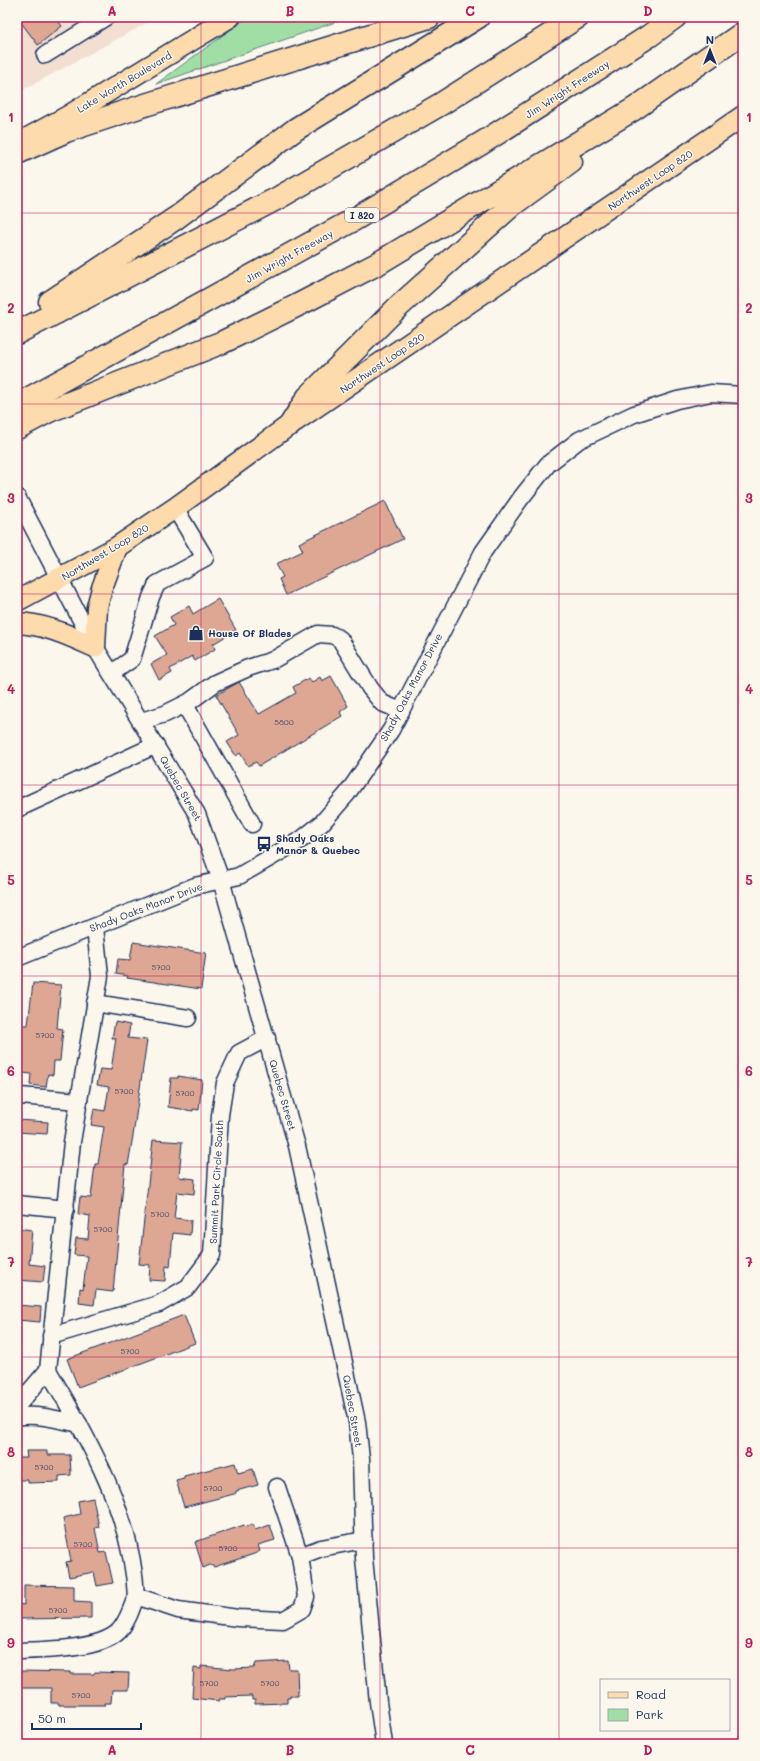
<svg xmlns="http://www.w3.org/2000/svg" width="760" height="1761" viewBox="0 0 760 1761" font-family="Mali,sans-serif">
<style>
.built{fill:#f2dfd2}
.green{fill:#a0dea6;stroke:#5e8682}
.building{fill:#dda794;stroke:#1b2f5e}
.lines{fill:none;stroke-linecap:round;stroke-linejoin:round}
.minor-casing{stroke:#1b2f5e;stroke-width:19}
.major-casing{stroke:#1b2f5e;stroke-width:23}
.highway-casing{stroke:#1b2f5e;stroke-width:25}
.minor{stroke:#fbf7ec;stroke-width:16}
.major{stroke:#fedbac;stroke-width:20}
.highway{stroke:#fedbac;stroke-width:22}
.grid{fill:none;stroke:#c2185b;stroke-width:1;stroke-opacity:0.55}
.labels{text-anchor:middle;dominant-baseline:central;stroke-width:3;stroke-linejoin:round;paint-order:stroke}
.number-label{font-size:8px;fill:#4c4d6c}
.shield{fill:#fbf7ec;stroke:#5e6b89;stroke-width:1}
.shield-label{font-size:9px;font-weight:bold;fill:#1b2f5e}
.street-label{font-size:10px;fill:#1b2f5e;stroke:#fbf7ec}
.poi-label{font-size:10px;font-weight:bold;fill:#1b2f5e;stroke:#fbf7ec;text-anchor:start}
.neatline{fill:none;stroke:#c2185b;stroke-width:1.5}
.grid-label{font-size:13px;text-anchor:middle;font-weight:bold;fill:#c2185b}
</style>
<rect width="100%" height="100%" fill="#fbf7ec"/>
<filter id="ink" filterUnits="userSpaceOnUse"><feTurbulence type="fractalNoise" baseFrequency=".025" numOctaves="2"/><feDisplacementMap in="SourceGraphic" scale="8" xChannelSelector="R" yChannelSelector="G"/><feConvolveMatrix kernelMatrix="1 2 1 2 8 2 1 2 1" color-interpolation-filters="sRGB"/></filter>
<g filter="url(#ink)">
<polygon class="built" points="17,17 158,17 17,93"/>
<polygon class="green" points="248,17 350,17 156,84"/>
<g class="building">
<polygon points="17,17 55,17 62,26 38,45"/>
<polygon points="385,501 403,539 286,595 279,579 283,577 276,564 303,551 299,543"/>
<polygon points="218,599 236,630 213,644 215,649 195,661 192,656 170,669 172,673 159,680 151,664 167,655 155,636 174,625 170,617 189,606 193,614"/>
<polygon points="331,676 348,706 340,712 342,716 259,766 256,762 248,766 240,753 236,756 227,742 239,735 216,695 239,682 259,714 296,693 293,687 309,678 312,682 320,677 322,681"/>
<polygon points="133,942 206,953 201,989 127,978 128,976 116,974 118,959 130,960"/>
<polygon points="33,983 61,985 57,1028 63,1029 60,1061 54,1061 53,1075 48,1074 46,1087 30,1085 31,1074 22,1073 23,1058 19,1058 22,1025 28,1025"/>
<polygon points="115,1022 130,1025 128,1038 147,1040 133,1136 128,1165 125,1164 113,1292 96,1290 94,1305 79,1303 80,1288 83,1289 87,1256 74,1255 76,1238 88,1239 90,1216 78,1214 80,1197 91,1198 95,1164 98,1164 104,1127 91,1125 94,1109 105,1111 109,1087 97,1085 100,1069 111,1070 116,1038 112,1038"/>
<polygon points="178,1076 202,1080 199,1110 193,1109 193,1111 168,1107 171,1078 178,1078"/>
<polygon points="17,1120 48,1122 47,1134 17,1132"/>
<polygon points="153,1140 182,1142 179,1177 195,1179 194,1194 177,1192 174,1218 191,1220 190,1235 173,1233 170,1267 166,1266 165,1281 149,1280 150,1265 139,1264"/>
<polygon points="17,1228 32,1230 29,1264 45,1266 43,1282 17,1280"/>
<polygon points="17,1305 41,1307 40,1322 17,1320"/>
<polygon points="184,1315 195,1343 78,1387 67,1359"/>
<polygon points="26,1451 47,1451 47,1455 70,1455 71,1475 59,1476 59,1482 28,1483 28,1480 17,1480 17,1458 27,1458"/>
<polygon points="235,1463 238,1473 253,1469 258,1485 236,1491 236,1493 234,1494 184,1507 176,1480 184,1478 184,1476"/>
<polygon points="93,1498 99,1527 95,1528 100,1553 106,1552 113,1583 97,1586 94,1572 69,1577 66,1562 71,1561 63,1518 80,1514 78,1501"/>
<polygon points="253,1524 255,1530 270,1525 275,1540 258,1545 260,1551 254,1554 214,1567 210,1565 203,1568 195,1542 244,1525 245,1527"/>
<polygon points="24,1585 74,1586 74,1601 91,1602 91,1618 17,1619 17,1604 24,1605"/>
<polygon points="288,1661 289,1669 297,1669 298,1696 290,1696 290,1698 287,1698 287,1703 255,1704 255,1700 252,1700 252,1696 225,1697 225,1699 219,1699 219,1701 192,1698 194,1668 201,1669 201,1666 233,1669 254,1668 256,1663"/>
<polygon points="21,1671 70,1672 70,1674 94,1674 95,1672 129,1673 128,1690 112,1690 111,1703 105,1703 105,1705 59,1705 59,1703 51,1703 51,1688 17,1688 17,1676 21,1676"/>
</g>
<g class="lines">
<defs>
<g id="minor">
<polyline points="45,55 106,17"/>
<polyline points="17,497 95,647 197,814 221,880 297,1146 357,1422 361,1459 364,1558 378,1702 384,1744"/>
<polyline points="112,673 132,659 151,597 157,584 205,558 175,508"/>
<polyline points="185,705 252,824"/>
<polyline points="141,721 165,714 189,702 215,683 248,668 273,660 318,634 332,635 340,639 370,688 382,703 401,711"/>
<polyline points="17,809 156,745"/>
<polyline points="17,958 195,886 239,876 302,839 321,824 347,794 391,730 483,552 521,498 548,464 579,440 634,414 677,400 711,393 743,395"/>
<polyline points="95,1003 188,1018"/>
<polyline points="20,1096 79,1101"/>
<polyline points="17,1204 66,1209"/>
<polyline points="51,1336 159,1304 188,1287 212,1255 220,1115 225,1083 239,1053 267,1038"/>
<path d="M48 1370C89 1441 132 1513 136 1596"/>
<polyline points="17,1406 48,1370 72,1142 100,976 95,927"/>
<path d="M17 1417C37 1413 60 1420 79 1424"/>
<polyline points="277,1487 300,1556"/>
<path d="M17 1651C43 1650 99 1650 118 1632 127 1623 132 1608 136 1596L178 1610 238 1618 283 1620 302 1609 306 1597 300 1556 321 1548 364 1540"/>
</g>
<g id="major">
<polyline points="22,141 68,116 230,17"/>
<polyline points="17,601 117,547 175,508 291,424 743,116"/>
<path d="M17 623C45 624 70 636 95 647L97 607 102 588 117 547"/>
</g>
<g id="highway">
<polyline points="17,153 66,131 145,105 429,17"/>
<polyline points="50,302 176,218 296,129 478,17"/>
<polyline points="17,333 278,198 441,104 578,17"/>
<polyline points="17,405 355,219 482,143 649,36 675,17"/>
<polyline points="291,424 308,397 397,308 512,205 571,162"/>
<polyline points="17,428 49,411 223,342 300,304 377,264 634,109 743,33"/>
</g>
</defs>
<use href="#minor" class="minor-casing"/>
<use href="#major" class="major-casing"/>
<use href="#highway" class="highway-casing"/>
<use href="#minor" class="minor"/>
<use href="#major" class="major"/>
<use href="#highway" class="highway"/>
</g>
</g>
<path class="grid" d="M201 17V1744M380 17V1744M559 17V1744M17 213H743M17 404H743M17 594H743M17 785H743M17 976H743M17 1167H743M17 1357H743M17 1548H743"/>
<defs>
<symbol id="shop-bare" viewBox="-9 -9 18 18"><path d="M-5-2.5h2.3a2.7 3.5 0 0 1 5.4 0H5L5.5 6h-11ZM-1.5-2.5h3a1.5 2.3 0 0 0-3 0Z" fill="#1b2f5e" stroke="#fbf7ec" stroke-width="2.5" paint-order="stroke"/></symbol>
<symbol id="bus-bare" viewBox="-9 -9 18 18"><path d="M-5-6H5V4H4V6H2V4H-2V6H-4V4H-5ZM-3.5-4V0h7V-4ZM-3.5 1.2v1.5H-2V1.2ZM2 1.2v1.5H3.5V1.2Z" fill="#1b2f5e" stroke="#fbf7ec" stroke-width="2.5" paint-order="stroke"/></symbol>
</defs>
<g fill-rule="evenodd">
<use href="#shop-bare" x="185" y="622" width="22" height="22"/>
<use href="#bus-bare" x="253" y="833" width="22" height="22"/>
</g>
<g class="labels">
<g class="number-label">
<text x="284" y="722">5800</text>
<text x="161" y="967">5700</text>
<text x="45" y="1035">5700</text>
<text x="124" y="1091">5700</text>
<text x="185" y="1093">5700</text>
<text x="160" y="1214">5700</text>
<text x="103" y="1229">5700</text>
<text x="130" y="1351">5700</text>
<text x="44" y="1467">5700</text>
<text x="213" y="1488">5700</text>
<text x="83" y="1544">5700</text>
<text x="228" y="1548">5700</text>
<text x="58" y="1610">5700</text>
<text x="209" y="1683">5700</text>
<text x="270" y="1683">5700</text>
<text x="81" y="1695">5700</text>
</g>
<rect class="shield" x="345" y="208" width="34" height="14" rx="3"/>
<g class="shield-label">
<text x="362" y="215">I 820</text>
</g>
<g class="street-label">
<text transform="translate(124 82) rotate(-31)">Lake Worth Boulevard</text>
<text transform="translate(567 89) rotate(-33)">Jim Wright Freeway</text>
<text transform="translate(650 180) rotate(-34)">Northwest Loop 820</text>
<text transform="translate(289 256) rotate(-29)">Jim Wright Freeway</text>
<text transform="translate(382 363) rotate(-34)">Northwest Loop 820</text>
<text transform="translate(105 552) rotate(-31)">Northwest Loop 820</text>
<text transform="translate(411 687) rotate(-62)">Shady Oaks Manor Drive</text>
<text transform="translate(181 788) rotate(60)">Quebec Street</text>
<text transform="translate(146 907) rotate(-21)">Shady Oaks Manor Drive</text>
<text transform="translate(283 1095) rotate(74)">Quebec Street</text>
<text transform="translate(216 1182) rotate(-87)">Summit Park Circle South</text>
<text transform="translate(353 1411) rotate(80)">Quebec Street</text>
</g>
<g class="poi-label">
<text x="208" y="633">House Of Blades</text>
<text x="276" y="838">Shady Oaks<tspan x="276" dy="12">Manor &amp; Quebec</tspan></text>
</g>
</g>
<rect width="760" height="1761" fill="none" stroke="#fbf7ec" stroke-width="44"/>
<rect x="600" y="1679" width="130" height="52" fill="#fbf7ec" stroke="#a1a7b3"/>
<rect x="608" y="1692" width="20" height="6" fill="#fedbac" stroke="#a1a7b3"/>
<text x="636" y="1699" font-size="12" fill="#1b2f5e">Road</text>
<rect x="608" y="1709" width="20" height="12" fill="#a0dea6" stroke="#a1a7b3"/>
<text x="636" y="1719" font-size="12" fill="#1b2f5e">Park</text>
<g transform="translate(710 50)" stroke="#fbf7ec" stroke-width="3" paint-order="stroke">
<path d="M0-3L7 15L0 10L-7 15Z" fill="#1b2f5e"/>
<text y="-6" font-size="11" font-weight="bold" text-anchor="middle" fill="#1b2f5e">N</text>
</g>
<path d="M32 1723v6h109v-6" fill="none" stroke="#1b2f5e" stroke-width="2"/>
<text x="38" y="1723" font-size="12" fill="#1b2f5e" stroke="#fbf7ec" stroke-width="3" paint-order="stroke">50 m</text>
<rect x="22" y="22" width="716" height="1717" class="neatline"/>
<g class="grid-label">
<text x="112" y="16">A</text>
<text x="290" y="16">B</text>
<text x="470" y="16">C</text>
<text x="648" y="16">D</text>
<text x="11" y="122">1</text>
<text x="749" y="122">1</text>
<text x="11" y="313">2</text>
<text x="749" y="313">2</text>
<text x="11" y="503">3</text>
<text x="749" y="503">3</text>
<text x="11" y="694">4</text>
<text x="749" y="694">4</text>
<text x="11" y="885">5</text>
<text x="749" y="885">5</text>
<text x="11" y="1076">6</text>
<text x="749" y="1076">6</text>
<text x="11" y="1267">7</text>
<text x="749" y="1267">7</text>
<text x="11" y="1457">8</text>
<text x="749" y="1457">8</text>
<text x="11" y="1648">9</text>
<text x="749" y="1648">9</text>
<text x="112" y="1755">A</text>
<text x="290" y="1755">B</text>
<text x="470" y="1755">C</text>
<text x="648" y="1755">D</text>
</g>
</svg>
